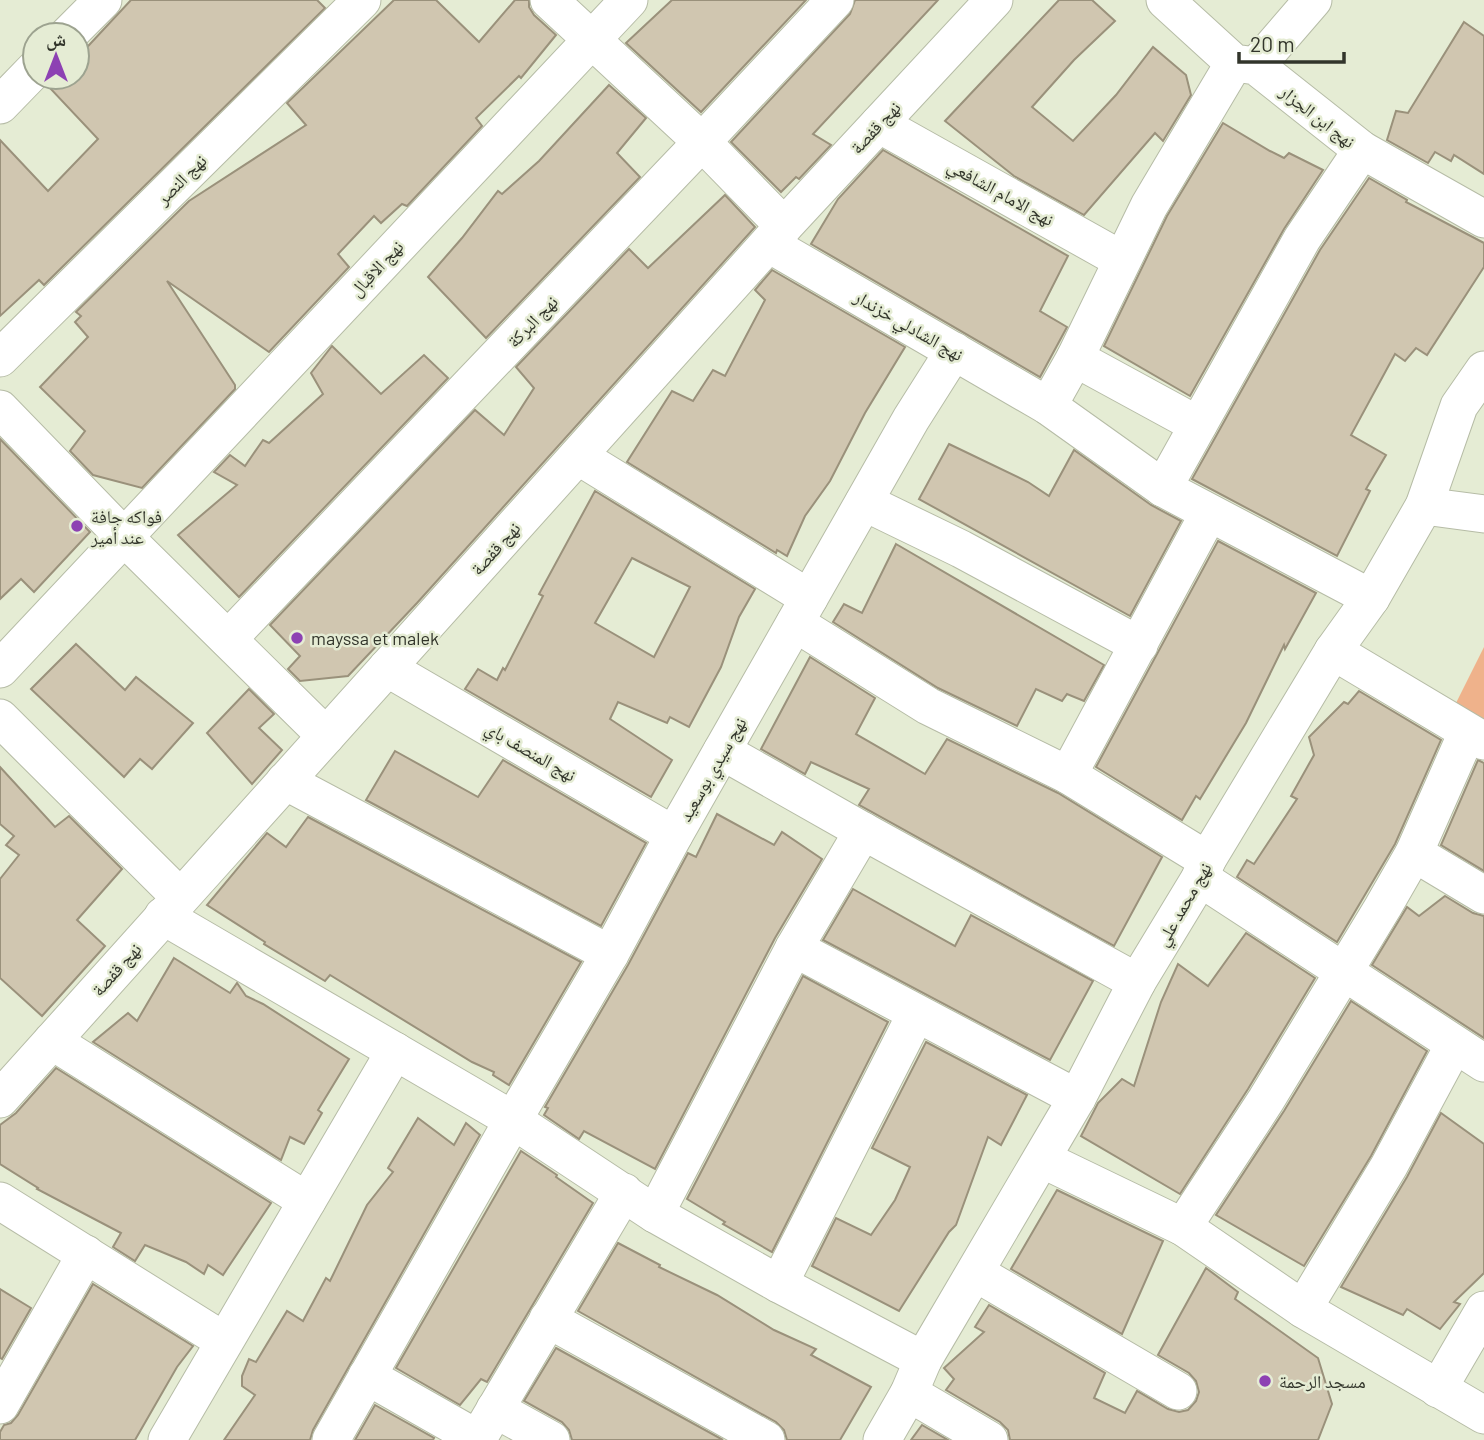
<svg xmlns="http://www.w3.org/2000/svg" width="1484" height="1440" viewBox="0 0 1484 1440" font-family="Barlow,'Noto Naskh Arabic',sans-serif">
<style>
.green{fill:#efb28b}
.building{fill:#d0c6b0;stroke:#9a917b;stroke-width:2;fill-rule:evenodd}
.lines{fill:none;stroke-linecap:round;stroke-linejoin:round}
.street-casing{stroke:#b6bca6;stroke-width:39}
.street{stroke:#fff;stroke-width:37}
.poi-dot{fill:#8d41b3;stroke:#e5ecd4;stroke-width:2.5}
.labels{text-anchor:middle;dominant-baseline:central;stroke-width:5;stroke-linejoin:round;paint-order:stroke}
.street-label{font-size:18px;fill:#32352b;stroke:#e5ecd4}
.poi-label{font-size:18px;fill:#32352b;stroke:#e5ecd4;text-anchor:start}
</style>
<rect width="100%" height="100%" fill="#e5ecd4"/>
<polygon class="green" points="1484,647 1484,730 1451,713"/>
<g class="building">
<polygon points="131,0 317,0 325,8 44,285 39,280 0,316 0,140 48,191 98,139 48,86 54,77 77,77 77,58"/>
<polygon points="394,0 436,0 479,42 515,0 529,0 529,7 534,15 556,35 521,78 519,76 476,118 482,126 407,206 402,204 381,223 374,216 338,254 349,267 269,352 167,281 235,385 235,389 142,488 93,475 70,451 85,431 40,387 88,337 75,322 81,316 76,312 189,201 306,125 287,103"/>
<polygon points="672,0 806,0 701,112 626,43"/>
<polygon points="855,0 938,0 813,134 831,145 799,179 796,177 781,192 731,142 850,14"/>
<polygon points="1059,0 1092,0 1115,21 1074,60 1032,107 1073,141 1116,95 1153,47 1186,75 1191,95 1163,141 1155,133 1084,215 1014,176 945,121"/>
<polygon points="1464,22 1484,36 1484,174 1454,155 1451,161 1435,152 1428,163 1387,140 1396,111 1408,113"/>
<polygon points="609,85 646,118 617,153 640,177 486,338 428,277 462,238 498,191 502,194 539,161"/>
<polygon points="1223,123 1270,151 1284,158 1289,153 1323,170 1284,229 1190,396 1104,346 1167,216"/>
<polygon points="883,150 1068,256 1040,311 1067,327 1040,377 811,244 838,199"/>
<polygon points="1369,178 1407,200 1406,202 1484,243 1484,267 1427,355 1416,348 1405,361 1395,354 1351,435 1386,455 1366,489 1370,491 1337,556 1192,479 1320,250"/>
<polygon points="725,195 755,227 417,603 348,676 300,681 288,669 300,656 270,625 475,410 504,435 534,388 516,367 629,249 648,268"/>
<polygon points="772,270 905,347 865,413 830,481 805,516 787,556 777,550 776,553 627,462 672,391 693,401 713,370 725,376 765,300 755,290"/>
<polygon points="332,346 381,394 424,355 448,378 239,597 178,535 237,485 214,472 230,455 245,466 263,440 269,443 323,394 311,373"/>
<polygon points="0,439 90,532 34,592 21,579 0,599"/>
<polygon points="949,444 1028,482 1049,496 1074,450 1151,505 1181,521 1130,616 919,499"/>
<path d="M595 491 755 589 739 617 721 667 689 727 670 717 667 723 618 702 610 719 672 760 651 797 465 689 478 669 497 680 503 668 505 670 543 596 539 594ZM632 558 690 587 654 657 595 623Z"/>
<polygon points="1218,541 1316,593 1285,649 1284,645 1246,723 1200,799 1196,796 1182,820 1096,767"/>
<polygon points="896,544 1104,665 1084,701 1067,694 1062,701 1036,689 1017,726 938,688 833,622 844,604 862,613"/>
<polygon points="76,644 125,690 136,677 193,723 152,769 140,759 124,777 31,689"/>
<polygon points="810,657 875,698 856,734 925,774 947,739 1058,793 1162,857 1114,946 859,805 869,789 811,762 805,774 761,749"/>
<polygon points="249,689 274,714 259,728 282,750 252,784 207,733"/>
<polygon points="1359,691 1441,740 1395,844 1337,942 1237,877 1247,860 1254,864 1297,799 1291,796 1314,755 1309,737 1344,702 1348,704"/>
<polygon points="395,751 478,797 503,760 646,843 601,926 366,800"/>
<polygon points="1478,760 1484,763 1484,871 1441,845"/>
<polygon points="0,767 55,827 69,816 122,869 77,920 105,946 42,1016 0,978 0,879 19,855 6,845 14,836 0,824"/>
<polygon points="717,814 774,845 782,832 822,859 775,938 655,1169 584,1131 579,1139 544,1115 548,1108 545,1107 628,965 688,853 696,857"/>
<polygon points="308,817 581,962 509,1085 493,1075 494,1072 472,1062 330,975 325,981 264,944 265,942 207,905 267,833 286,847"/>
<polygon points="853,889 955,946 971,915 1093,981 1050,1060 823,940"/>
<polygon points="1445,896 1473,913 1484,916 1484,1038 1372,965 1407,907 1419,916"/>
<polygon points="1246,933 1315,978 1248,1089 1180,1194 1081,1136 1098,1103 1122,1079 1134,1086 1161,1002 1178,964 1208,986"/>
<polygon points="174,958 230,993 237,983 246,996 263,1004 349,1059 318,1110 322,1113 304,1144 290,1137 281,1160 93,1042 128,1013 137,1021"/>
<polygon points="803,976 888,1022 772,1252 723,1224 725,1222 687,1199"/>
<polygon points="1351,1001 1427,1051 1371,1156 1304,1266 1216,1215 1284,1111"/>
<polygon points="926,1042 1027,1095 1001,1145 988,1137 956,1225 949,1232 899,1311 812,1266 836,1218 871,1235 895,1200 910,1167 872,1148"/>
<polygon points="56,1068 271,1203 223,1275 208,1265 204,1274 186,1262 145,1245 135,1261 113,1247 121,1233 37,1189 38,1188 0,1164 0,1125 16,1113"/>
<polygon points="1441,1113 1484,1144 1484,1273 1454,1302 1460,1304 1440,1329 1407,1309 1403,1315 1341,1287 1407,1177"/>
<polygon points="418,1118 454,1145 466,1123 480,1135 313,1430 310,1440 224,1440 255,1395 242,1386 242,1376 249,1359 256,1362 287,1311 303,1321 326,1278 330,1281 367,1205 393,1172 388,1168"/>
<polygon points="521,1151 557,1175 556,1177 593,1203 487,1382 481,1379 460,1405 396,1368"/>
<polygon points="1057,1190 1163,1241 1122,1334 1011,1269"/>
<polygon points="618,1243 660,1265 659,1267 717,1295 774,1330 816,1349 811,1355 871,1387 840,1440 787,1440 784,1430 776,1422 578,1311"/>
<polygon points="1206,1268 1238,1292 1235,1299 1318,1358 1332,1404 1318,1440 1010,1440 1008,1430 1000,1422 946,1390 954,1379 944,1368 984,1332 975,1327 989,1305 1105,1373 1094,1398 1125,1413 1137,1391 1168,1409 1179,1412 1188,1410 1196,1401 1199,1392 1196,1381 1189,1373 1158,1355"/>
<polygon points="93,1284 193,1346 177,1367 135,1440 0,1440 0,1432 4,1425 11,1423 18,1415"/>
<polygon points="0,1289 31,1308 2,1359 0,1358"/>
<polygon points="556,1348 723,1440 572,1440 569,1430 562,1422 524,1401"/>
<polygon points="375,1405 434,1438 433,1440 355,1440"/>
<polygon points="922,1425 948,1440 911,1440"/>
</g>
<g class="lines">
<defs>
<g id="street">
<polyline points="549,0 702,142 784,226"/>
<polyline points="1165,0 1234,63 1256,66 1362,150 1484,219"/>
<polyline points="68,35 103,0"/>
<polyline points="1256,66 1313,0"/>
<polyline points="0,105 35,69"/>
<polyline points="879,124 1122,260"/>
<polyline points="769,244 1048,406 1163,488 1371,598"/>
<polyline points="0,358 362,0"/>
<polyline points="1075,358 1198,425"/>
<polyline points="1048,406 1075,358 1149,206 1234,63"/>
<polyline points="0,409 124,537 326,736"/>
<polyline points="578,456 809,598"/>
<polyline points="1163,488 1302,239 1362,150"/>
<polyline points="864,502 961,549 1139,645"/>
<polyline points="1424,506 1484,514"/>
<polyline points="795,623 928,706 1068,775 1207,860"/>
<polyline points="228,639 702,142 835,0"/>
<polyline points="1333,651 1484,741"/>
<polyline points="387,668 674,835"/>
<polyline points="0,669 629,0"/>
<polyline points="0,718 180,897"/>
<polyline points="722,751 863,831 1137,982"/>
<polyline points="1068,775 1209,513"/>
<polyline points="285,781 610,954"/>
<polyline points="1414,853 1484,895"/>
<polyline points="1200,878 1484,1063"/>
<polyline points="163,916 513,1120 655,1214 779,1284 923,1360"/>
<polyline points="794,948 1077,1098"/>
<polyline points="52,1041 307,1201"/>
<polyline points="0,1099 784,226 994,0"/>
<polyline points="1042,1159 1183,1227 1303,1309 1484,1415"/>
<polyline points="0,1201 224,1341"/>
<polyline points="655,1214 794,948 863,831"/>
<polyline points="1183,1227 1266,1100 1383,907 1414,853 1467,733"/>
<polyline points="976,1273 1178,1391"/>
<polyline points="779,1284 916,1014"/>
<polyline points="1303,1309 1389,1166 1454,1045"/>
<polyline points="548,1319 766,1440"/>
<polyline points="367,1376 478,1439"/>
<polyline points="1438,1389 1484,1310"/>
<polyline points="909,1393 989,1440"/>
<polyline points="0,1405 86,1254"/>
<polyline points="495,1409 551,1440"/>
<polyline points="167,1440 395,1051"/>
<polyline points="331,1440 513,1120 610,954 674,835 911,419 954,351"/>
<polyline points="477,1440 624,1192"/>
<polyline points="882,1440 909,1393 923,1360 1077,1098 1137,982 1200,878 1207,860 1333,651 1371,598 1424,506 1459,406 1484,370"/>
</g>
</defs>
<use href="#street" class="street-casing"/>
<use href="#street" class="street"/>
</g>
<g class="poi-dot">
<circle cx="77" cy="526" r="7"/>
<circle cx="297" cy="638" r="7"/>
<circle cx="1265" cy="1381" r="7"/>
</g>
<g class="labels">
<g class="street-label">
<text transform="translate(1318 116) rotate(38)">نهج ابن الجزار</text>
<text transform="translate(875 127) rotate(-47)">نهج قفصة</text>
<text transform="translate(181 179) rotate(-45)">نهج النصر</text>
<text transform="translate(1001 192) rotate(29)">نهج الامام الشافعي</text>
<text transform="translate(376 268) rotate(-47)">نهج الاقبال</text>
<text transform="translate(532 321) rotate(-46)">نهج البركة</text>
<text transform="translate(909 325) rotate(30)">نهج الشادلي خزندار</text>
<text transform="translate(495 548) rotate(-48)">نهج قفصة</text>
<text transform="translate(531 751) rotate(30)">نهج المنصف باي</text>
<text transform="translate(712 769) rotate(-60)">نهج سيدي بوسعيد</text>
<text transform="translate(1183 904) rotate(-60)">نهج محمد علي</text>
<text transform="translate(116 969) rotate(-48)">نهج قفصة</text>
</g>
<g class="poi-label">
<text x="91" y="516">فواكه جافة<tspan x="91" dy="21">عند أمير</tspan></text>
<text x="311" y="638">mayssa et malek</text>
<text x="1279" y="1381">مسجد الرحمة</text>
</g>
</g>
<g transform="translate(56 56)"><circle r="33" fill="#e5ecd4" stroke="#9da390" stroke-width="2"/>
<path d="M0-5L12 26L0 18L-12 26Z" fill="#8d41b3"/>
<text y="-10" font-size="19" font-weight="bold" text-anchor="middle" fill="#32352b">ش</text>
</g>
<path d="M1239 52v10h105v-10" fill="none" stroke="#32352b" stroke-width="3.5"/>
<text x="1250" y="52" font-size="21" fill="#32352b" stroke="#e5ecd4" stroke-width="5" paint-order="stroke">20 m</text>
</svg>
